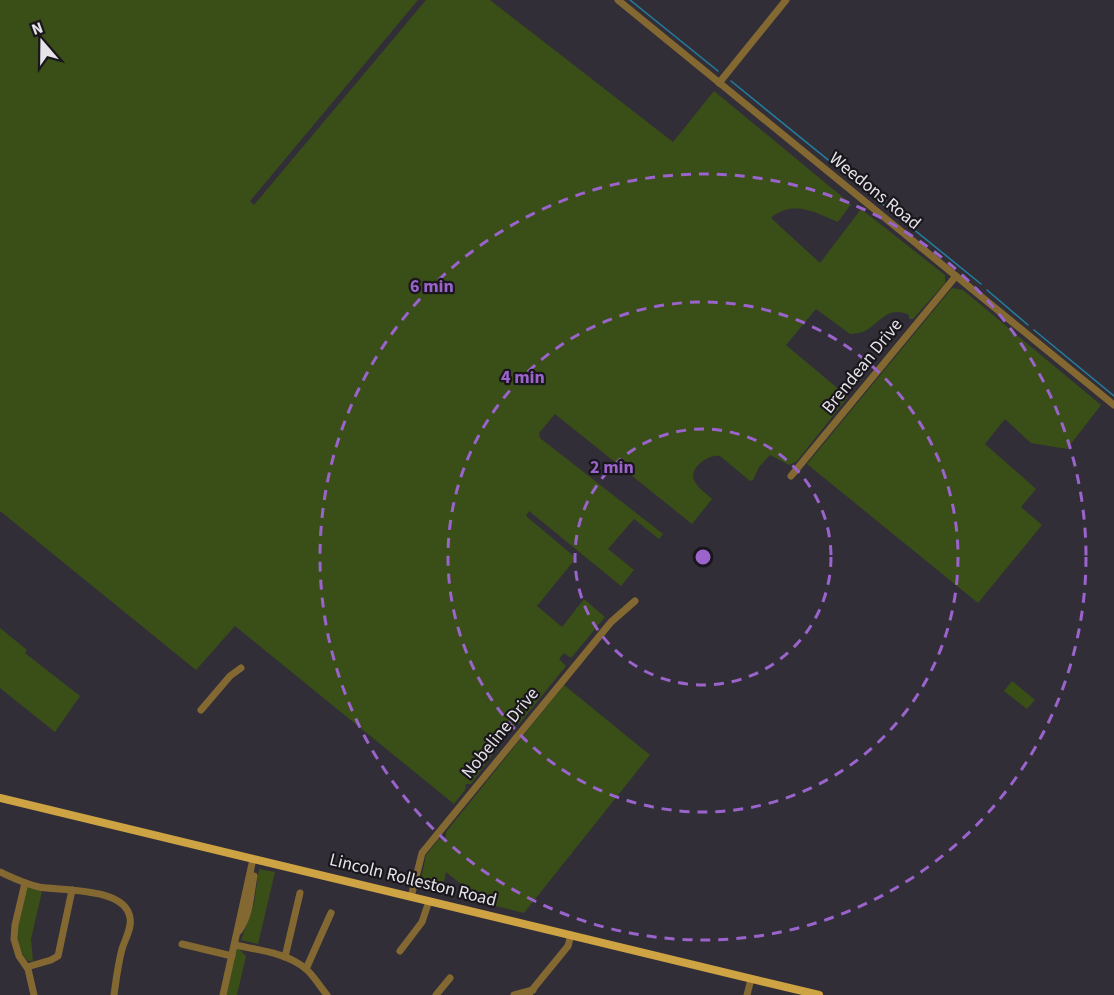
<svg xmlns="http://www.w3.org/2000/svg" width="1114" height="995" viewBox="0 0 1114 995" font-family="'Source Sans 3',sans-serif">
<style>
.green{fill:#394f17}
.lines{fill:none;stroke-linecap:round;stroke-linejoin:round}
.stream{stroke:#217f9f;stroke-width:1.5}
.minor{stroke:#836931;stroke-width:7}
.major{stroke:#cda343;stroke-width:8}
.ring{fill:none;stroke:#9b63cc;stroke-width:3;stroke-dasharray:10 8}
.labels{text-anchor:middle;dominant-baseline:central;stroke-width:4.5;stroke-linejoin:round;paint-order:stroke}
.street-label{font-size:18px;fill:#e6e3e9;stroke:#19171b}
.centre{fill:#9b63cc;stroke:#19171b;stroke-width:3}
.ring-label{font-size:18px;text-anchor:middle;font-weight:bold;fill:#9b63cc;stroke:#19171b;stroke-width:4.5;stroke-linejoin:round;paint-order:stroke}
</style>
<rect width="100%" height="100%" fill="#322e37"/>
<g class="green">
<path d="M0 0H418L250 201 254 205 426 0H490L673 142 714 91 851 204 838 222C817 213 792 199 771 218L820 263 861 209 945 275V283L913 319H909V315C888 305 880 323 865 331 861 333 855 334 850 334L816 309 786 345 848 397 797 461 789 465 770 455 759 467 753 480 750 481 720 456C708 454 687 469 695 482 698 488 707 494 712 499L692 524 555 414 539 433 540 438 663 534 659 539 634 519 608 549 634 570 621 586 529 511 526 516 576 558 537 606 562 627 584 599 605 617 571 658 564 653 559 659 566 666 519 724H515L471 784H466L465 790 454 804 235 626 196 670 0 511Z"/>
<polygon points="952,288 963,290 1101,405 1067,449 1031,443 1005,419 985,444 1036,489 1021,507 1042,525 978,603 807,464"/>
<polygon points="0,628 27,650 25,653 80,696 55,732 0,688"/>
<polygon points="1012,681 1035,700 1027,709 1004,691"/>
<polygon points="564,685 650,755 524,913 484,903 446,872 442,892 422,888 420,884 426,855 439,839 443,840 446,836 446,832"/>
<polygon points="259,869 275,872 258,944 241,940 254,904"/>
<path d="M29 884 43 887 31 939 33 961H28C10 944 19 904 29 884Z"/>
<polygon points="235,945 246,956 237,995 226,995"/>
</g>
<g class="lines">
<g class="stream">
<polyline points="630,0 718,71"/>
<polyline points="731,81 981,284"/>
<polyline points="987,290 1028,325"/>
<polyline points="1034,330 1114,396"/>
</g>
<g class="minor">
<polyline points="618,0 1114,405"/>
<polyline points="719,83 786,0"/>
<polyline points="791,476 956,276"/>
<polyline points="201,710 230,676 241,668"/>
<path d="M0 872C13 878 25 884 39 887 62 891 126 887 130 918 132 928 125 939 122 949 118 964 116 980 114 995"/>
<polyline points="25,883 15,925 14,939 19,956 28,969 34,995"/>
<polyline points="411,897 422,853 611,622 635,601"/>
<path d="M239 931C251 913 250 896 254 876"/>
<polyline points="182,944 232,956"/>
<path d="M235 945C258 950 288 953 306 969 315 977 320 987 327 995"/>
<polyline points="400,951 422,922 429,901"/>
<polyline points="285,957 300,893"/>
<polyline points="27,967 51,960 58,956 72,890"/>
<polyline points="306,969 331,913"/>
<polyline points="223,995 253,859"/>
<polyline points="436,995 450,978"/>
<polyline points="514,995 533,990"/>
<polyline points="528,995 568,946 571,935"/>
<polyline points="747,995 751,979"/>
</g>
<polyline class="major" points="0,798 819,995"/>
</g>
<g class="ring">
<circle cx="703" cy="557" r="128"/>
<circle cx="703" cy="557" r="255"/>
<circle cx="703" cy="557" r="383"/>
</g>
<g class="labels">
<g class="street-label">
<text transform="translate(875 191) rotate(39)">Weedons Road</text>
<text transform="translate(862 366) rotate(-51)">Brendean Drive</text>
<text transform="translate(500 733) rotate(-51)">Nobeline Drive</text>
<text transform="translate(413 880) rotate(14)">Lincoln Rolleston Road</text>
</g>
</g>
<circle cx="703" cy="557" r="9" class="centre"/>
<g class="ring-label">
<text x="432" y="292">6 min</text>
<text x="523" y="383">4 min</text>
<text x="612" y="473">2 min</text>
</g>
<g transform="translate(42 42) rotate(340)" stroke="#19171b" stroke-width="4.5" paint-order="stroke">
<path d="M0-4.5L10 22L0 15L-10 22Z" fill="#e6e3e9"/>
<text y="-9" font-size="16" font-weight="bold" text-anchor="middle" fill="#e6e3e9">N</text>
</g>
</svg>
